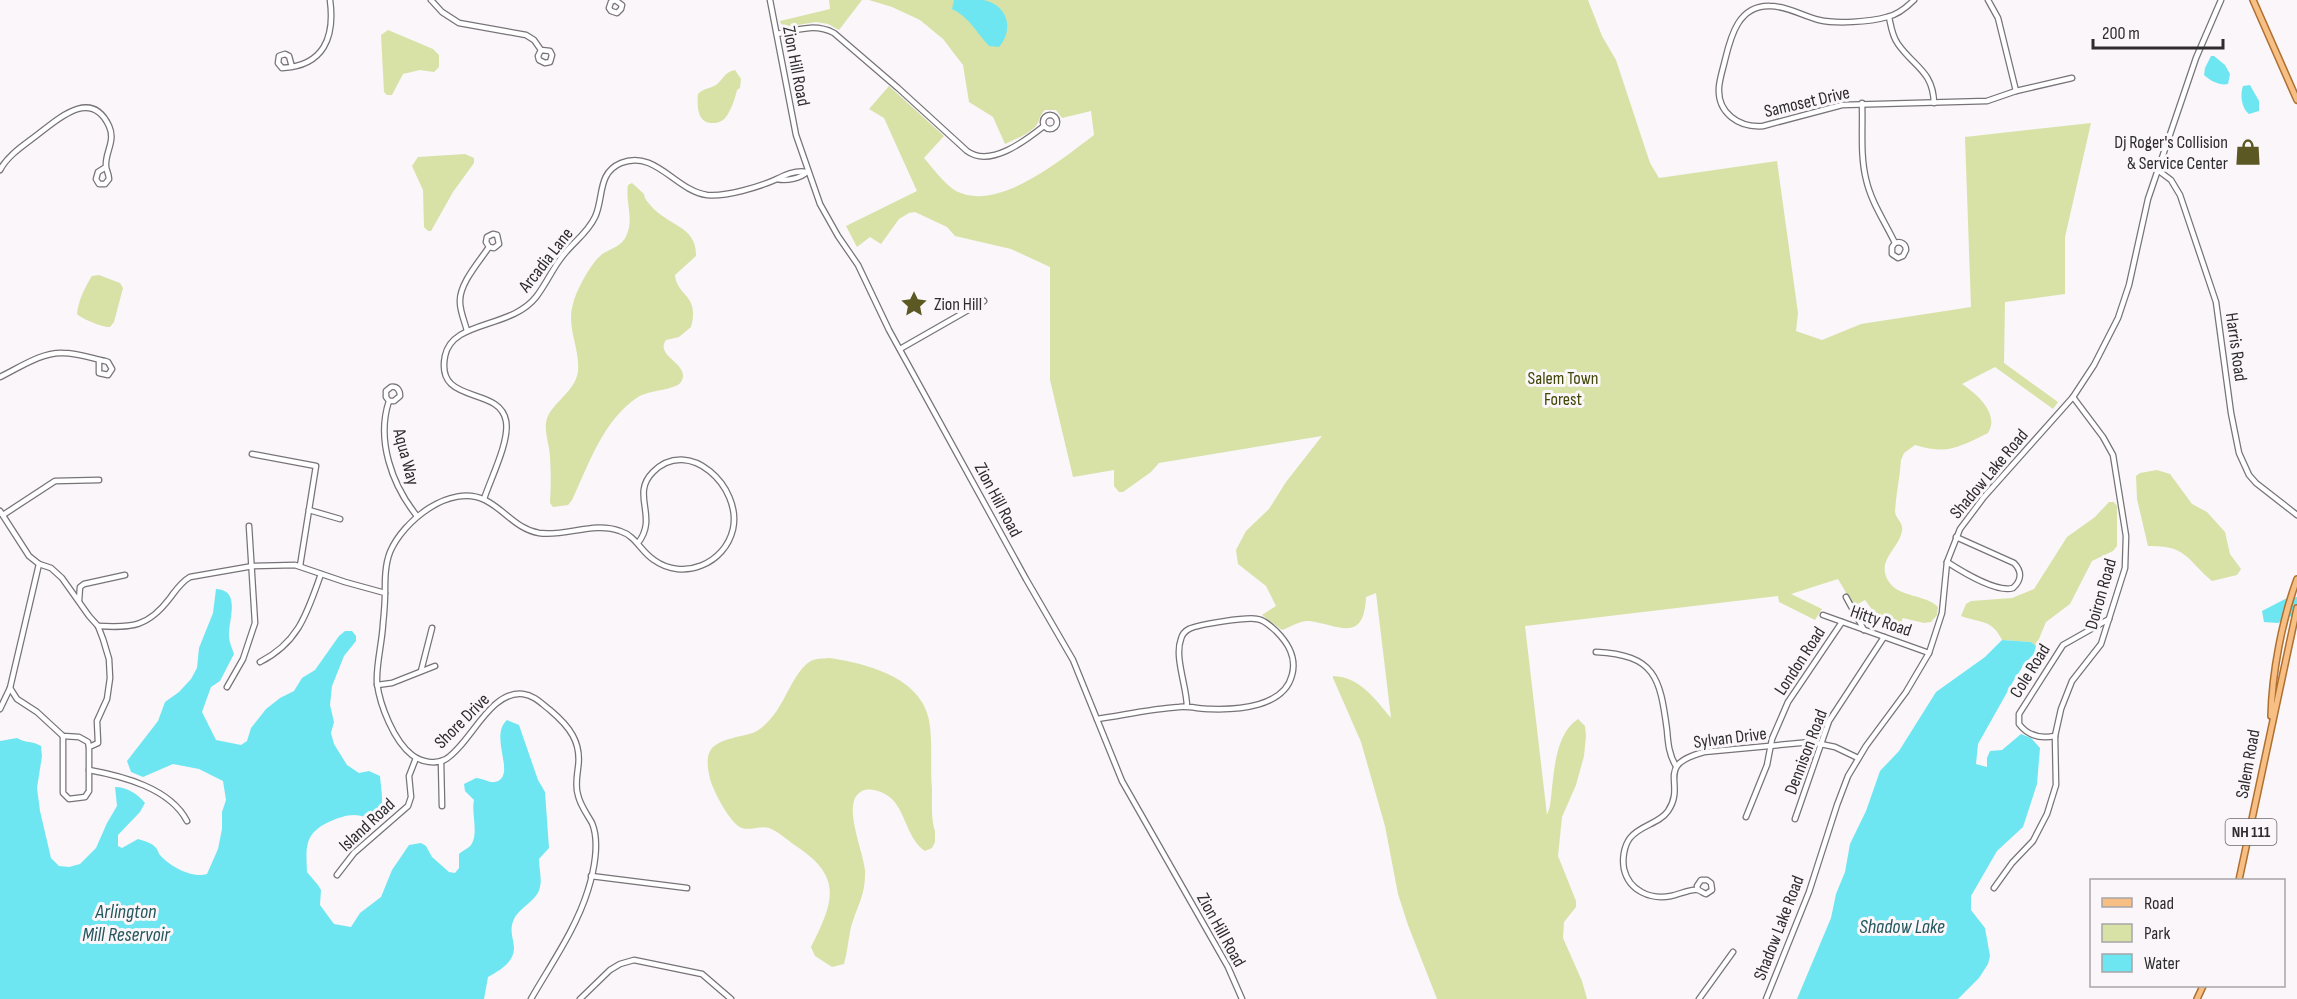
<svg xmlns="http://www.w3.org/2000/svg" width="2297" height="999" viewBox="0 0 2297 999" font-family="'Sofia Sans Condensed',sans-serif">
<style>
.green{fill:#d8e2a7}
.water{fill:#6ee6f1}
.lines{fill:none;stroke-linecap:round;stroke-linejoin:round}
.minor-casing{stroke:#777377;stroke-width:7}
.major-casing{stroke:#ae7031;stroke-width:8}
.minor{stroke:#fff;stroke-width:4.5}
.major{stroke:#f8bf84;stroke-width:5}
.labels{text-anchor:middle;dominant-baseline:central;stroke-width:6;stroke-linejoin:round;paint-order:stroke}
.shield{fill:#faf6fa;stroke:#6b696b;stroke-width:1.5}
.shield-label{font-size:16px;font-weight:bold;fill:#2e2c2e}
.street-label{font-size:18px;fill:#2e2c2e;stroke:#faf6fa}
.poi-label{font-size:18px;fill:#2e2c2e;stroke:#faf6fa;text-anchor:end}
.park-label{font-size:18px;fill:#404706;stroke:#faf6fa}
.water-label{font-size:20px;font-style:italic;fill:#23575c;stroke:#faf6fa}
</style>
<rect width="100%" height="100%" fill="#faf6fa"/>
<g class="green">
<polygon points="829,0 862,0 839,30 828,24 816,22 785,27 781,24 780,21 830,9"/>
<path d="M869 0H1588L1602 36 1616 60 1650 163 1659 178 1777 161 1798 313 1796 331 1822 340 1861 324 1971 307 1965 137 2091 123 2065 237V294L2005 302 2004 363 2058 402 2053 409 1995 367 1962 384C1977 394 2000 414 1988 433 1959 447 1948 455 1915 445L1904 453 1901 460C1900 477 1896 494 1895 511 1895 519 1904 522 1902 531 1899 549 1875 561 1889 582 1900 598 1925 594 1938 607L1937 615 1931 622 1924 623 1903 618 1900 624 1873 611 1865 600 1854 606 1838 579 1791 594 1822 609 1815 620 1779 602 1778 596 1525 626 1547 815 1550 806C1554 779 1553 735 1578 719L1585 726 1586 736 1584 756 1576 785 1562 817 1558 856 1576 901V907L1564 922 1563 938 1582 981 1587 999H1437L1408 925 1398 894 1385 826 1361 742 1333 678V676C1360 677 1375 699 1391 718L1376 593 1366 597C1364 644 1339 625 1309 621 1301 620 1290 627 1282 630L1262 615 1276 606 1266 586 1238 564 1236 550 1246 531 1269 509 1286 482 1322 436 1159 463 1151 472 1123 492H1119L1114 486V470L1073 477 1050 380V267L1011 249 955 236 947 227 915 212 909 213 899 219 881 244 870 237 857 247 846 226 917 191 884 118 869 109 889 86 944 136 924 158C933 168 944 184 956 191 998 213 1062 159 1094 135L1091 111 1062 118 1056 110H1045C1039 115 1040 122 1035 127 1027 135 1015 139 1005 144L993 117 969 102 963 65 943 39 920 20 892 7Z"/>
<polygon points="388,30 433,49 439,55 439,67 434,72 420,70 403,74 392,95 387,95 384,92 381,35"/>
<path d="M735 70 741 79 740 88 737 90C735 99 731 110 726 117 723 121 718 123 713 123 697 124 697 105 698 94 704 88 709 89 716 85 723 80 724 72 735 70Z"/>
<polygon points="465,154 474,158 474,163 453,192 431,231 428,231 424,227 423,190 412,166 418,157"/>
<path d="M632 183 644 194C645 200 647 201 651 206 668 226 697 226 696 256L675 275C677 297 700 294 691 327L679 337 666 340C654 357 692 364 681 382 676 390 649 390 638 397 603 420 589 464 572 500L568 505 553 507 550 503C551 487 551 472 550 457 550 445 542 428 548 416 555 401 576 390 578 371 580 348 566 327 573 304 576 291 590 265 600 256 609 248 622 248 627 234 634 219 625 201 628 185Z"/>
<path d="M99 275 120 283 123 288 114 322 110 327C104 328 82 319 77 314 78 301 85 287 92 276Z"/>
<path d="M2157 470 2170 474 2192 504 2207 512 2225 532 2230 554 2241 569 2237 575 2212 581C2187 560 2187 545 2148 546L2137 499 2136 476 2140 473Z"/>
<path d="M2109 502H2114L2117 506V546L2113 551 2092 561 2070 604 2046 622 2036 646 2031 642 2002 640C1992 619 1980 623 1961 616L1966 604 1971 601 2012 598 2034 589 2067 537 2095 517Z"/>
<path d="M829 658C865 663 921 677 929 720 933 742 930 767 932 789 932 803 931 819 935 831V842L932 848 925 851C904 837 906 803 883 793 872 788 861 787 855 798 847 815 863 852 865 870 866 898 855 908 850 932 848 943 847 953 844 964L832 967 815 956 811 947C834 901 843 877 796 846 787 840 778 831 769 828 761 825 750 831 742 828 730 824 713 790 710 779 708 769 705 757 712 748 722 738 742 737 755 732 761 729 768 722 772 717 785 703 795 669 811 661 816 658 823 659 829 658Z"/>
</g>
<g class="water">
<path d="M954 0C963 0 974 0 983 0 1007 4 1015 29 999 47L989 46C977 33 968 16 952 9Z"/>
<path d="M2211 56H2214L2225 65 2230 74 2228 84C2221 86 2210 81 2204 75L2205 68Z"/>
<path d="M2250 85 2259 101V111L2249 114C2241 108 2240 94 2243 86Z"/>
<path d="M216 589C242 590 228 621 229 636 229 642 232 648 234 654L220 681 211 687 202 712 216 740 241 745 247 741 251 728 266 709 280 698 294 691 302 678 315 670 339 636 345 631H352L356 636V641L344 656 332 686 330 705 334 722 331 733 334 744 347 765 359 773 369 771 380 776C381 790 385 805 378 818 369 820 362 815 354 815 346 815 338 818 331 821 304 833 306 846 307 872L318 885 321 890 320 905 334 924 351 927 360 913 381 897 392 870 409 845 421 843 426 846 432 857 449 872 455 873 459 868V854C463 850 468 849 471 845 479 833 471 813 474 800L465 791 464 784 476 778C482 778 489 783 495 782 518 776 488 737 507 720L519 725 538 780 545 792 549 848 539 859C539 868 542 879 540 887 538 900 520 907 514 919 509 930 513 937 514 947 515 962 499 971 488 977L484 999H0V741L17 738C25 743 33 741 41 746L42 756 37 788 40 811 51 858 59 866 69 867 80 864 96 848 107 823 117 806 115 787C127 787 138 794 145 803L140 812 118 835V846L122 848 138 839C144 841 152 843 155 847 158 849 158 853 160 855 169 866 193 879 207 874L218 849 222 829V812L226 800 223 781 199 769 173 764 143 777 131 772 127 761 158 721 165 702 179 692 191 679 197 668 199 648 213 613Z"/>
<polygon points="2297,597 2297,613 2278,623 2264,622 2262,611 2287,598"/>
<polygon points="2002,640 2031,642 2036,646 2034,654 2025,663 2014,680 1978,744 1976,764 1987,767 1987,758 1990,751 2002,750 2021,734 2031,738 2040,748 2037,784 2023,827 1997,851 1971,896 1971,910 1985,928 1990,956 1988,964 1979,978 1958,999 1797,999 1831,918 1836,894 1845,872 1850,844 1866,811 1880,771 1899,751 1936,692 1985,657"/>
</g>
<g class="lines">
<defs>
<g id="minor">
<polyline points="431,0 442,12 459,23 526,35 534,40 541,50 550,51 552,55 550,62 545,63 539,60 538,56 541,50"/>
<polyline points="615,0 622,5 621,9 617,13 611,11 609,8 611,2 615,0"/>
<polyline points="770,0 796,135 820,204 838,236 858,265 889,330 1026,579 1073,660 1122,781 1228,967 1242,999"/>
<path d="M1914 0C1907 7 1897 15 1887 17 1870 22 1836 24 1819 20 1803 16 1787 6 1770 6 1739 5 1731 35 1725 60 1723 69 1720 77 1719 87 1717 113 1739 128 1763 126L1842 105 1987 101 2016 91 2072 78"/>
<polyline points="1988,0 1998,18 2016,91"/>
<path d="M1889 17C1891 26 1892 36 1898 44 1914 67 1933 71 1934 103"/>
<path d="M777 34C796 30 815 23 834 33L898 88 967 151C990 168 1025 141 1044 126"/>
<path d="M292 67 289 56 285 54 279 56 278 63 282 68C324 66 335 37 330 0"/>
<path d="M1862 103C1863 128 1860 155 1866 179 1871 202 1885 222 1895 243L1892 247V254L1898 258 1903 256 1906 250C1906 244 1901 241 1895 243"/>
<circle cx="1050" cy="122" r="7"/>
<path d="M0 170C8 155 24 145 37 135 57 120 91 87 109 126 116 141 105 152 106 166 106 170 109 174 109 179L105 184H99L96 179 98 172 106 167"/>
<polyline points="2159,171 2171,180 2180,195 2216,302 2231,413 2239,453 2249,475 2256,483 2297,515"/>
<path d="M777 179C786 181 800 179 807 172"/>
<path d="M467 331C465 322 460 312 460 302 459 284 479 262 489 247L494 248 499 244 497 235 493 234 487 237 486 242 489 247"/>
<polyline points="900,349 984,301"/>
<path d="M0 377C19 368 41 352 63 353 77 353 91 358 105 361L108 362 112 369 108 375 99 373V360"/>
<path d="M389 401 386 397V391L391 387C397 386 400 390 400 396L394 401H389C376 440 392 485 417 516"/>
<polyline points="252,454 316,466 300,566"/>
<path d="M484 499C490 480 510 441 506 421 500 385 435 406 445 356 452 320 511 329 536 297 547 283 554 265 566 252 576 240 588 232 595 217 604 198 597 173 621 163 655 149 676 191 707 195 726 197 759 187 777 179 786 174 797 170 807 172"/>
<polyline points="309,510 340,519"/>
<polyline points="0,511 29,556 39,564 10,688 17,699 37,712 63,736 79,737 88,742 89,747"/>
<polyline points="3,515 55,481 99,480"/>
<path d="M1947 562C1961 571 1997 593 2013 588 2022 580 2022 571 2014 563L1956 537"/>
<polyline points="39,564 51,568 62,578 89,616 98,626 103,639 109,659 110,678 107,699 97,721 98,743 89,747 89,791 85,797 69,799 63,793 63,736"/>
<path d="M385 593C385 579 385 565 390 552 403 521 450 483 485 500 505 510 516 529 539 533 566 537 594 521 620 531 636 536 641 552 654 560 683 581 725 564 733 529 742 487 689 436 653 472 630 495 659 516 638 543"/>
<polyline points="1846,597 1864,630"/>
<polyline points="79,601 80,587 84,584 125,575"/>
<polyline points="1823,615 1929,653"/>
<path d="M98 626C132 628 148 627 170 598 176 590 181 582 190 577L253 566 295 565 345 582 385 593C385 603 384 614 383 624 382 644 376 664 377 683 380 706 394 741 412 755 421 762 436 765 446 759 471 743 490 690 523 694 534 695 542 704 550 710 569 726 582 742 578 768 577 777 575 786 578 795 580 805 587 814 592 823 600 842 594 871 588 890 576 929 551 964 531 999"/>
<path d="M1596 652C1655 655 1660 677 1667 730 1668 743 1669 755 1676 766"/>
<path d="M260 662C299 642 307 613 321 574"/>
<polyline points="421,671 432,628"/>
<polyline points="377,685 392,683 435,666"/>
<polyline points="227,687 243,659 255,623 249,526"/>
<polyline points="0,709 10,688"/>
<path d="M1097 719C1124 715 1151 709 1179 707 1189 706 1200 709 1210 709 1238 710 1284 707 1292 675 1297 657 1288 643 1276 631 1270 626 1265 620 1257 619 1247 617 1199 624 1189 629 1185 631 1182 635 1181 639 1174 657 1187 687 1187 707"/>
<path d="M2055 736C2040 739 2028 736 2019 724V714L2063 645 2109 619"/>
<polyline points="441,761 442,806"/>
<path d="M89 770C122 776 170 788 187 821"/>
<polyline points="1746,817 1767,765 1772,739 1788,702 1842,622"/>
<polyline points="1795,819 1829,721 1884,637"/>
<polyline points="337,875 354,853 408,806 411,797 409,776 416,758"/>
<polyline points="591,876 687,888"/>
<polyline points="1994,888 2012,863 2033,841 2047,814 2056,785 2055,736 2061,709 2072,681 2101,644 2125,568 2126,536 2113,455 2103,437 2073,397"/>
<path d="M1698 890 1697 886 1701 880H1707L1711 883 1712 890 1706 894C1703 893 1701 891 1698 890 1692 888 1678 895 1671 896 1651 900 1629 891 1624 869 1622 859 1624 846 1630 838 1640 825 1659 824 1668 811 1687 783 1653 766 1704 752L1811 742 1835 747 1858 758"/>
<polyline points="580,999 610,970 620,964 634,960 702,974 731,999"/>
<polyline points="1699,999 1733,952"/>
<polyline points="1766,999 1809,892 1837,805 1848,776 1866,746 1906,692 1929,653 1942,613 1947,562 1960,529 1984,497 2073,397 2094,365 2118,318 2129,285 2148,199 2196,58 2221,0"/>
</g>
<g id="major">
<polyline points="2253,0 2297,100"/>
<path d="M2271 716C2272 673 2282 620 2297 579"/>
<polyline points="2239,880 2297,608"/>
<polyline points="2197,999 2203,986"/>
</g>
</defs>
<use href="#minor" class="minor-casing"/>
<use href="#major" class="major-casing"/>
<use href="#minor" class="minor"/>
<use href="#major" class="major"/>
</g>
<defs>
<symbol id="shop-bare" viewBox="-9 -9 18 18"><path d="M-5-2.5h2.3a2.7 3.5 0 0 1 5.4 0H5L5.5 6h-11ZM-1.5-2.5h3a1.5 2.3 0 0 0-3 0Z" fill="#5b5824" stroke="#faf6fa" stroke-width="2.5" paint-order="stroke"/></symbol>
<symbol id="sight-bare" viewBox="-9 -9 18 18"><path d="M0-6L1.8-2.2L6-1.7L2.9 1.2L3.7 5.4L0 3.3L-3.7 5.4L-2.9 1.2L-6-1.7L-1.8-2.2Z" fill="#5b5824" stroke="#faf6fa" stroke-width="2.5" paint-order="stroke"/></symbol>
</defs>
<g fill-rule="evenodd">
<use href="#shop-bare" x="2229" y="133" width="38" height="38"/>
<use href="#sight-bare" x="895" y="285" width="38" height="38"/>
</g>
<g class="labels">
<rect class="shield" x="2225.5" y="819" width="51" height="26" rx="4.5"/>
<g class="shield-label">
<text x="2251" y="832">NH 111</text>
</g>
<g class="street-label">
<text transform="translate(796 66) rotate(79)">Zion Hill Road</text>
<text transform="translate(1807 102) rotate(-13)">Samoset Drive</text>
<text transform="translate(546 260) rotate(-52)">Arcadia Lane</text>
<text transform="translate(2236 347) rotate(82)">Harris Road</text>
<text transform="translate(406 457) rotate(75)">Aqua Way</text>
<text transform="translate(1989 474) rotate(-50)">Shadow Lake Road</text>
<text transform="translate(998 500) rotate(62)">Zion Hill Road</text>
<text transform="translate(2101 594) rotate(-74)">Doiron Road</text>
<text transform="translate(1881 621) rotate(19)">Hitty Road</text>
<text transform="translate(1800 661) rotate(-57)">London Road</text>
<text transform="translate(2030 671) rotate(-58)">Cole Road</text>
<text transform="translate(462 721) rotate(-45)">Shore Drive</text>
<text transform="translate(1730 738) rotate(-7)">Sylvan Drive</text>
<text transform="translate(1806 752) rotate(-69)">Dennison Road</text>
<text transform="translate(2248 764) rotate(-80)">Salem Road</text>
<text transform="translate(367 825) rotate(-43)">Island Road</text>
<text transform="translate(1779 928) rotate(-69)">Shadow Lake Road</text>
<text transform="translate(1221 930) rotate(61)">Zion Hill Road</text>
</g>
<g class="poi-label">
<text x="2228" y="142">Dj Roger's Collision<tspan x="2228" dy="21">&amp; Service Center</tspan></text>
<text x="934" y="304" text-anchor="start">Zion Hill</text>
</g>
<g class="park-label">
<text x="1563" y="378">Salem Town<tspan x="1563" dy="21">Forest</tspan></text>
</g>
<g class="water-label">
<text x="126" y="912">Arlington<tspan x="126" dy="23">Mill Reservoir</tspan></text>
<text x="1902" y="927">Shadow Lake</text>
</g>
</g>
<rect x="2090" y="879" width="195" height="108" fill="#faf6fa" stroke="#a8a5a8" stroke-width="1.5"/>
<rect x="2102" y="898" width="30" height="9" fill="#f8bf84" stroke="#a8a5a8" stroke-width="1.5"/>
<text x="2144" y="909" font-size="18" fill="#2e2c2e">Road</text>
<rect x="2102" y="924" width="30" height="18" fill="#d8e2a7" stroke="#a8a5a8" stroke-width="1.5"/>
<text x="2144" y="939" font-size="18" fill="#2e2c2e">Park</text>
<rect x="2102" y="954" width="30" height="18" fill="#6ee6f1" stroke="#a8a5a8" stroke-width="1.5"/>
<text x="2144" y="969" font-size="18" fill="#2e2c2e">Water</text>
<path d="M2093 39v9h130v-9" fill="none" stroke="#2e2c2e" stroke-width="3"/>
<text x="2102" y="39" font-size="18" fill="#2e2c2e" stroke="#faf6fa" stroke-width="4.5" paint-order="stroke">200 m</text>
</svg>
